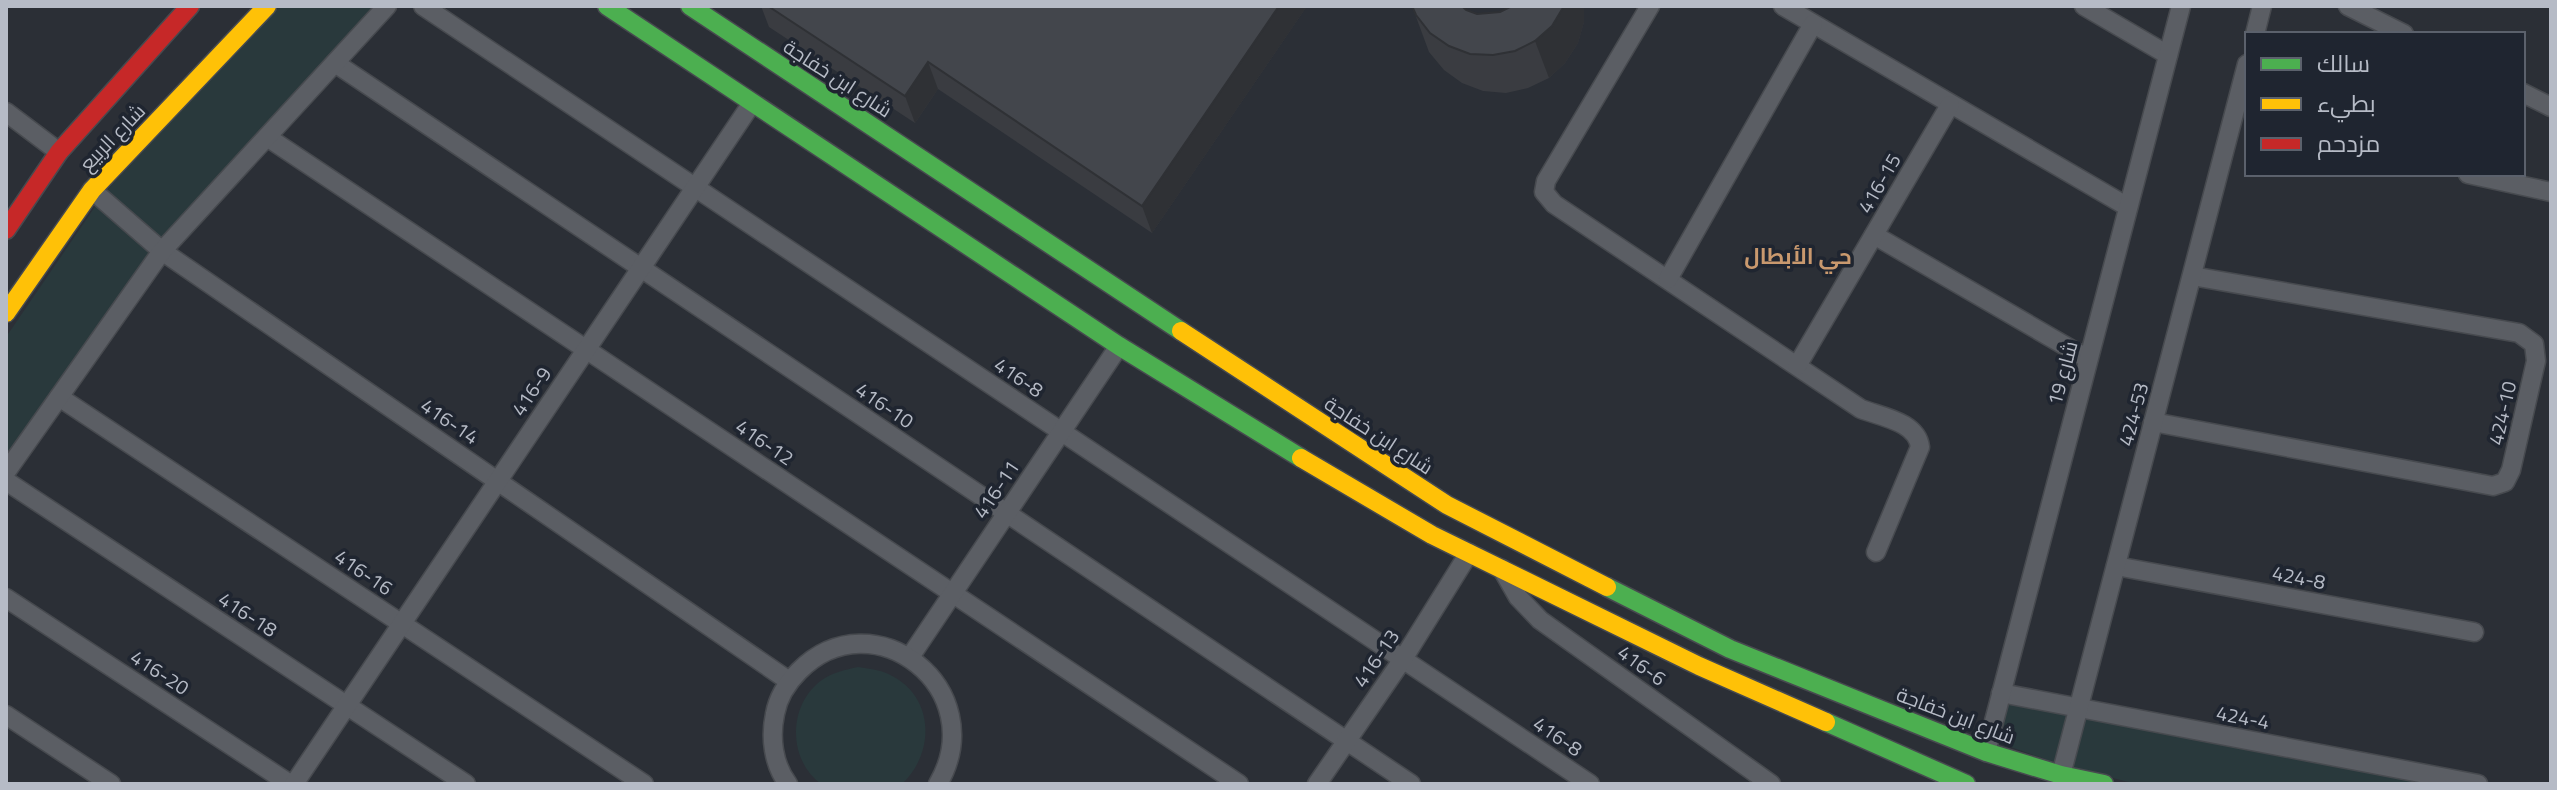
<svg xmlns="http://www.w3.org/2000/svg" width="2557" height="790" viewBox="0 0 2557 790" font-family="'Titillium Web',Cairo,sans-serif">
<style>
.green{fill:#29393c}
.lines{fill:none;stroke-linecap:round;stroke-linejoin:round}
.street-casing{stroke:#474a4f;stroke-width:21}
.fast-casing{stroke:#474a4f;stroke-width:21}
.slow-casing{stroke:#474a4f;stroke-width:21}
.jam-casing{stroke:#474a4f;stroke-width:21}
.street{stroke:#5b5e64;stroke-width:18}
.fast{stroke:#4caf50;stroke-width:18}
.slow{stroke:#ffc107;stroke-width:18}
.jam{stroke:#c62828;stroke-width:18}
.wall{fill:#3a3c41}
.shaded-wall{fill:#2f3135}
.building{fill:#43464c;stroke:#2f3135;stroke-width:2}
.labels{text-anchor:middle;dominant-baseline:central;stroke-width:7;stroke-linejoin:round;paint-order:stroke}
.street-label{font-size:20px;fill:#b6bbc6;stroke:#1f2530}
.neighbourhood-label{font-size:22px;font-weight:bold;fill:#c9996e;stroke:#1f2530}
</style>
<rect width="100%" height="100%" fill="#2b2f36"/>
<g class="green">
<polygon points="279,6 381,6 166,236 6,463 6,337 105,192"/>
<path d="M858 667C871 669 883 670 894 677 935 700 934 754 902 784H821C787 759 788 704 822 680 833 672 845 670 858 667Z"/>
<polygon points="2005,700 2454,784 2136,784 2059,764 1994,741"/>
</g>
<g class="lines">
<defs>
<g id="street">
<polyline points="423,6 1590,784"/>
<path d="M1650 6 1546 181 1544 192 1554 204 1861 409C1882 417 1917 422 1920 447L1876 552"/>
<polyline points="1783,6 2128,207"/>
<polyline points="2084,6 2168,55"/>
<polyline points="2348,6 2404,34"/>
<polyline points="2255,34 2262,6"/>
<polyline points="335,63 1411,784"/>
<polyline points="2523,93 2551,107"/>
<polyline points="6,112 59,152"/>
<polyline points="267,137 1239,784"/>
<polyline points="2468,174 2551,192"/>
<polyline points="92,190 162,251 789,681"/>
<polyline points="1874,235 2088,359"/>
<polyline points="1668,279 1813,24"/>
<polyline points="1797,366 1950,105"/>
<polyline points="59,397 644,784"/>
<polyline points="2153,422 2493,486 2505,482 2511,470 2536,361 2534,344 2519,333 2192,276"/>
<polyline points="6,472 162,251 387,6"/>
<polyline points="6,481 466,784"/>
<polyline points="2116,566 2474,632"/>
<polyline points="1502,569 1518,597 1540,620 1771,784"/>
<polyline points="6,598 290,784"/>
<polyline points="910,657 1119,346"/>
<polyline points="2001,693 2478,784"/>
<polyline points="6,715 111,784"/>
<polyline points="1986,752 2181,6"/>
<polyline points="2061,775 2247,64"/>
<polyline points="294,784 752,103"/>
<path d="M788 784C773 764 770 737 775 714 778 697 787 683 799 671 873 596 993 689 938 784"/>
<polyline points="1317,784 1403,659 1469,553"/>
</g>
<g id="fast">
<polyline points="607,6 1119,346 1301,458"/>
<polyline points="690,6 1181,331"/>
<polyline points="1607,587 1730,649 1986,752 2061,775 2104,784"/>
<polyline points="1826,722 1966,784"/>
</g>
<g id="slow">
<polyline points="6,313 92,190 267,6"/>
<polyline points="1181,331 1447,505 1607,587"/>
<polyline points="1301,458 1432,535 1699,666 1826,722"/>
</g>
<polyline id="jam" points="6,230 59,152 190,6"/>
</defs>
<use href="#street" class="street-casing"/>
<use href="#fast" class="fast-casing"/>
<use href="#slow" class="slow-casing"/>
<use href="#jam" class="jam-casing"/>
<use href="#street" class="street"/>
<use href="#fast" class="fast"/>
<use href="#slow" class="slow"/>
<use href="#jam" class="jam"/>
</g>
<g class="wall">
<polygon points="761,6 1307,6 1152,233 938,89 915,123 769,27"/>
<polygon points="1412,6 1462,6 1466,10 1477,14 1500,12 1512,6 1584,6 1584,22 1578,43 1565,63 1549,78 1528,88 1506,93 1483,91 1462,83 1444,70 1429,52"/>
</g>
<g class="shaded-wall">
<polygon points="1279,6 1307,6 1152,233 1142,206"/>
<polygon points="1564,6 1584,6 1584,22 1578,43 1565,63 1549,78 1535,41"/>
<polygon points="928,62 938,89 915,123 905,96"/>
</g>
<g class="building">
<polygon points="768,6 1279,6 1142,206 928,62 905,96"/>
<polygon points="1412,6 1462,6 1466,10 1477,14 1500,12 1512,6 1564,6 1552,26 1535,41 1515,51 1493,55 1470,54 1449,46 1430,33 1416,15"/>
</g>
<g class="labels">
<g class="street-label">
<text transform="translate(838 78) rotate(33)">شارع ابن خفاجة</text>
<text transform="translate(112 137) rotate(-46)">شارع الربيع</text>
<text transform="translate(1879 183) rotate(-60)">416-15</text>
<text transform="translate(2062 373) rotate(-75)">شارع 19</text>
<text transform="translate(1019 377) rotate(34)">416-8</text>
<text transform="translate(531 391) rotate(-56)">416-9</text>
<text transform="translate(885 405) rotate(34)">416-10</text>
<text transform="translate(2502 413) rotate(-77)">424-10</text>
<text transform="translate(2133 414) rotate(-75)">424-53</text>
<text transform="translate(450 421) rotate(34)">416-14</text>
<text transform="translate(1379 435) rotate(33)">شارع ابن خفاجة</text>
<text transform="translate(765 442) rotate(34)">416-12</text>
<text transform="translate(996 489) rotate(-56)">416-11</text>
<text transform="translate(364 572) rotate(34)">416-16</text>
<text transform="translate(2299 577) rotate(11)">424-8</text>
<text transform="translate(248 614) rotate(33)">416-18</text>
<text transform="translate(1376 658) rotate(-56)">416-13</text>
<text transform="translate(1642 665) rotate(36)">416-6</text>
<text transform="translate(160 672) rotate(33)">416-20</text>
<text transform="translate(1956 715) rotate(21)">شارع ابن خفاجة</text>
<text transform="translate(2243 717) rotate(11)">424-4</text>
<text transform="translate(1558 736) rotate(34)">416-8</text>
</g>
<g class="neighbourhood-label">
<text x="1798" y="256">حي الأبطال</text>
</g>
</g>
<rect width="2557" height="790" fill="none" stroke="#b6bbc6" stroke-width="16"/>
<rect x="2245" y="32" width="280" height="144" fill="#1f2530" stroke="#5b616c" stroke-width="2"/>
<rect x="2261" y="58" width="40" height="12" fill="#4caf50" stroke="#5b616c" stroke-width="2"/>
<text x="2317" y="72" font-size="24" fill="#b6bbc6">سالك</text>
<rect x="2261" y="98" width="40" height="12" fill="#ffc107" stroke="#5b616c" stroke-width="2"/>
<text x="2317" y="112" font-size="24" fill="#b6bbc6">بطيء</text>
<rect x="2261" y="138" width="40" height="12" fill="#c62828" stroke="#5b616c" stroke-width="2"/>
<text x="2317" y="152" font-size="24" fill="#b6bbc6">مزدحم</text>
</svg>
